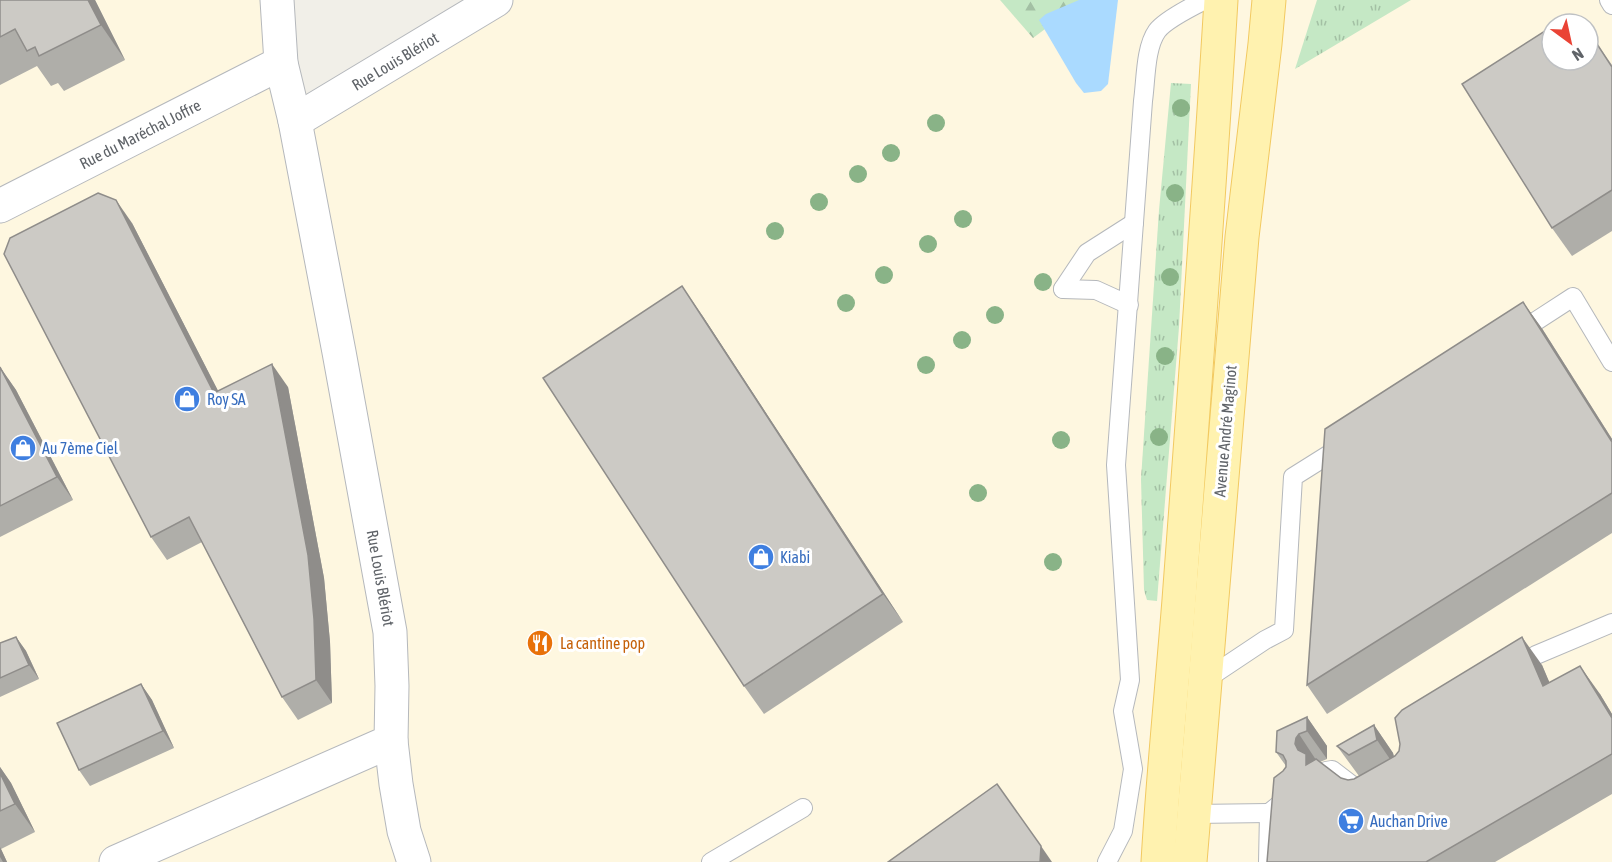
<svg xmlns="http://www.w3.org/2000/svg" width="1612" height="862" viewBox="0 0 1612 862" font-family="'Asap Condensed',sans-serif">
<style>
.commercial{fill:#fef7e0;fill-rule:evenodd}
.grass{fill:url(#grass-tufts)}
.forest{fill:url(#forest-firs)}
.water{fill:#aadaff}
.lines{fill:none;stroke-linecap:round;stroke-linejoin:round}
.lane-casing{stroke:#b5b8bc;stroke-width:20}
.street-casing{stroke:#b5b8bc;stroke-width:35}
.primary-casing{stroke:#f2c960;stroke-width:35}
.lane{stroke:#fff;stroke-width:18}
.street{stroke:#fff;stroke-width:33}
.primary{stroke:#fff2af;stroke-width:33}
.tree{fill:#89b387}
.wall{fill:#afaea9}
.shaded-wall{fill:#8f8d8a}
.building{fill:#cccac5;stroke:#8f8d8a;stroke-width:1.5}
.labels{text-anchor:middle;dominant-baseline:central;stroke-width:6;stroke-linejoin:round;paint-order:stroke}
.street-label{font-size:16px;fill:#5f6368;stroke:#fff}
.shop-label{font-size:16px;fill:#366cbe;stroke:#fff;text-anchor:start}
.food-label{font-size:16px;fill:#c56008;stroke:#fff;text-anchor:start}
</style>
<defs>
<pattern id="grass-tufts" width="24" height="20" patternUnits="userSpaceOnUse" patternTransform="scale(1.5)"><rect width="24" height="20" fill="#c5e8c5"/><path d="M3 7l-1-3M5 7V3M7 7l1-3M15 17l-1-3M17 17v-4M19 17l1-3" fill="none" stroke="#a3c0a4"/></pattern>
<pattern id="forest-firs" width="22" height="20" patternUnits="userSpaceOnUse" patternTransform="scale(1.5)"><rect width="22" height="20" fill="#c5e8c5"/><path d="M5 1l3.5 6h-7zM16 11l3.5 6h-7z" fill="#a3c0a4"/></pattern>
</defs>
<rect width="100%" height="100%" fill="#f1efe8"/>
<path class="commercial" d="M0 0H273L310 103 487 0H1612V862H0ZM1552 24H1588V60H1552Z"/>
<g class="grass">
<polygon points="1317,0 1411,0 1295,69"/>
<polygon points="1171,83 1191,84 1179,327 1157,601 1147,600 1144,590 1141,479 1159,210"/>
</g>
<polygon class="forest" points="1000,0 1084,0 1033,38"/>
<polygon class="water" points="1079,0 1118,0 1108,84 1101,91 1084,93 1076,83 1039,20 1046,14"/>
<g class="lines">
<defs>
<g id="lane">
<polyline points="1609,0 1612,5"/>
<polyline points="1063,289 1087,253 1134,223"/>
<polyline points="1063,289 1096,290 1129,305"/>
<polyline points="1516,334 1573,297 1612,362"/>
<polyline points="1514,668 1536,655 1612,623"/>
<polyline points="1205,680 1265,640 1284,630 1293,477 1344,445"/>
<polyline points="1326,771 1332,770 1362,793"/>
<polyline points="1194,814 1269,813"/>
<polyline points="711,862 803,808"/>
<path d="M1107 862 1123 831 1133 769 1123 711 1130 680 1116 465 1143 101C1146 80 1145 48 1157 31 1165 20 1193 6 1205 0"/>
<polyline points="1268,862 1269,813 1290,796"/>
</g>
<g id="street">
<polyline points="295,121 496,0"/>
<polyline points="0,206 281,63"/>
<polyline points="391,741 396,784 404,831 414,862"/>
<polyline points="116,862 391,741 392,686 390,632 339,352 295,121 281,63 277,0"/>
</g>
<g id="primary">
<path d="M1158 862C1163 775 1172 688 1179 600 1194 400 1209 200 1221 0"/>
<polyline points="1190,862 1242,237 1265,44 1269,0"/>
</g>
</defs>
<use href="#lane" class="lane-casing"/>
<use href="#street" class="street-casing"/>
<use href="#primary" class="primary-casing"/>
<use href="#lane" class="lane"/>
<use href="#street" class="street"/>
<use href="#primary" class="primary"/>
</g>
<g class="tree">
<circle cx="1181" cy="108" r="9"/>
<circle cx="936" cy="123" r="9"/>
<circle cx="891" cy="153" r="9"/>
<circle cx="858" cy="174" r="9"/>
<circle cx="1175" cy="193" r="9"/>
<circle cx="819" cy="202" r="9"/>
<circle cx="963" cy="219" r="9"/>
<circle cx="775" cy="231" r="9"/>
<circle cx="928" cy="244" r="9"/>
<circle cx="884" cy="275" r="9"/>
<circle cx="1170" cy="277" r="9"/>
<circle cx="1043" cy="282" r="9"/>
<circle cx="846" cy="303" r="9"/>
<circle cx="995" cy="315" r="9"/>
<circle cx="962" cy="340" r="9"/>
<circle cx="1165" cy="356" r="9"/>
<circle cx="926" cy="365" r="9"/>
<circle cx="1159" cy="437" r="9"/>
<circle cx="1061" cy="440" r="9"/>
<circle cx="978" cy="493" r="9"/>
<circle cx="1053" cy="562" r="9"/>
</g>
<g class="wall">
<polygon points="0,0 95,0 125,60 64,91 58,83 51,86 37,66 0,85"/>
<polygon points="1597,44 1612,65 1612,231 1572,256 1552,228"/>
<polygon points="132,223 218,391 288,387 324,578 330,642 332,703 298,720 282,697 202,542 167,560 151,537"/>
<polygon points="1523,302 1543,330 1612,439 1612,533 1327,714 1307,685"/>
<polygon points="702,315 903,622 764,714 744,686"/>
<polygon points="0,367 16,390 73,500 0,537"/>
<polygon points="16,637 26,651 39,679 0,697 0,643"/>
<polygon points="1542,665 1549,682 1600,694 1612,714 1612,794 1495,862 1267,862 1283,771 1286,766 1276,752 1307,717 1327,746 1327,759 1320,762 1341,778 1348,780 1354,779 1359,776 1337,746 1374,725 1393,753 1394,756"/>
<polygon points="141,684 152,700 174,748 90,786 79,770"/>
<polygon points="0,767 11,783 35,832 1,849 7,862 0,862"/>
</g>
<g class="shaded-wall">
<polygon points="88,0 95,0 125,60 101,25"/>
<polygon points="116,200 132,223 231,416 214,393"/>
<polygon points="682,286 702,315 903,622 883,594"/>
<polygon points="1523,302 1543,330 1612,439 1612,442"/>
<polygon points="272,364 288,387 324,578 330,642 332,703 316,680"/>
<polygon points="0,367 16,390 73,500 57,477"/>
<polygon points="16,637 26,651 39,679 29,665"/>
<polygon points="1522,637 1542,665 1563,714 1543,686"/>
<polygon points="1580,666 1600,694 1612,714 1612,718"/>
<polygon points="141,684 152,700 174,748 163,731"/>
<polygon points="1307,717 1327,746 1327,759 1307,731"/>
<polygon points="1374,725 1393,753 1396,768 1377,740"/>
<polygon points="1299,734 1318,763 1306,765 1295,744 1296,738"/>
<polygon points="0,767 11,783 35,832 15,804 0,773"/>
<polygon points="1041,846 1052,862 1040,862"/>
<polygon points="0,847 1,849 7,862 3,862 0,857"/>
</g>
<g class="building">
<polygon points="0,0 88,0 101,25 39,56 35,47 27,51 15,29 0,37"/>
<polygon points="1548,29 1552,30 1552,60 1588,60 1588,41 1597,44 1612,67 1612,190 1552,228 1462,84"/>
<polygon points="98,193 116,200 214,393 272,364 308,555 314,619 316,680 282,697 189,517 151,537 4,254 10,238"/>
<polygon points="682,286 883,594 744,686 543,378"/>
<polygon points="1523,302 1612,442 1612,493 1307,685 1325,429"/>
<polygon points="0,367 57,477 0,506"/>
<polygon points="16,637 29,665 0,678 0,643"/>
<polygon points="1522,637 1543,686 1580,666 1612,718 1612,754 1426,862 1267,862 1274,778 1283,771 1286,767 1286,761 1283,755 1276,752 1277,731 1307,717 1307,731 1299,734 1296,738 1295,744 1298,750 1306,754 1306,765 1316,759 1341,778 1348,780 1354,779 1395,756 1399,751 1400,744 1395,718 1402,710"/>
<polygon points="141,684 163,731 79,770 57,723"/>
<polygon points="1374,725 1377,740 1349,755 1337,746"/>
<polygon points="0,773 15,804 0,811"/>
<polygon points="997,784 1041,846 1040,862 888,862"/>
</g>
<defs>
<symbol id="shop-disc" viewBox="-11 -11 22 22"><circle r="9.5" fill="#3f7fe0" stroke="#fff"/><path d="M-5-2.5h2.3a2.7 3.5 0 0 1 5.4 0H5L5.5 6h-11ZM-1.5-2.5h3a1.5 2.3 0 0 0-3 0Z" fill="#fff"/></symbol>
<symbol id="restaurant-disc" viewBox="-11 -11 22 22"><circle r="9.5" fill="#e8710a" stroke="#fff"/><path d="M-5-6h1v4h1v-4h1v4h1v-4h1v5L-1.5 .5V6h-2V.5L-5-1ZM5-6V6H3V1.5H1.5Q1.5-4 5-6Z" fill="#fff"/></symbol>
<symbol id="supermarket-disc" viewBox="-11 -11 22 22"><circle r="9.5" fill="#3f7fe0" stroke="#fff"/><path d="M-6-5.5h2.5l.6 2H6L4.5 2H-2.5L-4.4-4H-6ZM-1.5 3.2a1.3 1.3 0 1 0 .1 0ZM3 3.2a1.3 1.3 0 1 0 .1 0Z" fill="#fff"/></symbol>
</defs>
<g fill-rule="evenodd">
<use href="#shop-disc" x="172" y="384" width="30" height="30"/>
<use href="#shop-disc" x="8" y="433" width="30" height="30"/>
<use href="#shop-disc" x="746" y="542" width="30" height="30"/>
<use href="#restaurant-disc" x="525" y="628" width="30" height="30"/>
<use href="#supermarket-disc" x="1336" y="806" width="30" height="30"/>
</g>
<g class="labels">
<g class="street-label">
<text transform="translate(395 61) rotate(-31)">Rue Louis Blériot</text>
<text transform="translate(140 134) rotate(-27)">Rue du Maréchal Joffre</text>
<text transform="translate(1225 431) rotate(-85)">Avenue André Maginot</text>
<text transform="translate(381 578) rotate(80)">Rue Louis Blériot</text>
</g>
<g class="shop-label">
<text x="207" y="399">Roy SA</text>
<text x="42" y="448">Au 7ème Ciel</text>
<text x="780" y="557">Kiabi</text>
<text x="1370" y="821">Auchan Drive</text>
</g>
<g class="food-label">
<text x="560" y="643">La cantine pop</text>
</g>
</g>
<g transform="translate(1570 42) rotate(147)"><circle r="28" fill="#ffffff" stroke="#bfc1c3" stroke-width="1.5"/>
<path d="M0-4.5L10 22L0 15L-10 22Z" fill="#ea4335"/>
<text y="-9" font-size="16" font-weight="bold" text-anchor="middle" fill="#5f6368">N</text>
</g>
</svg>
